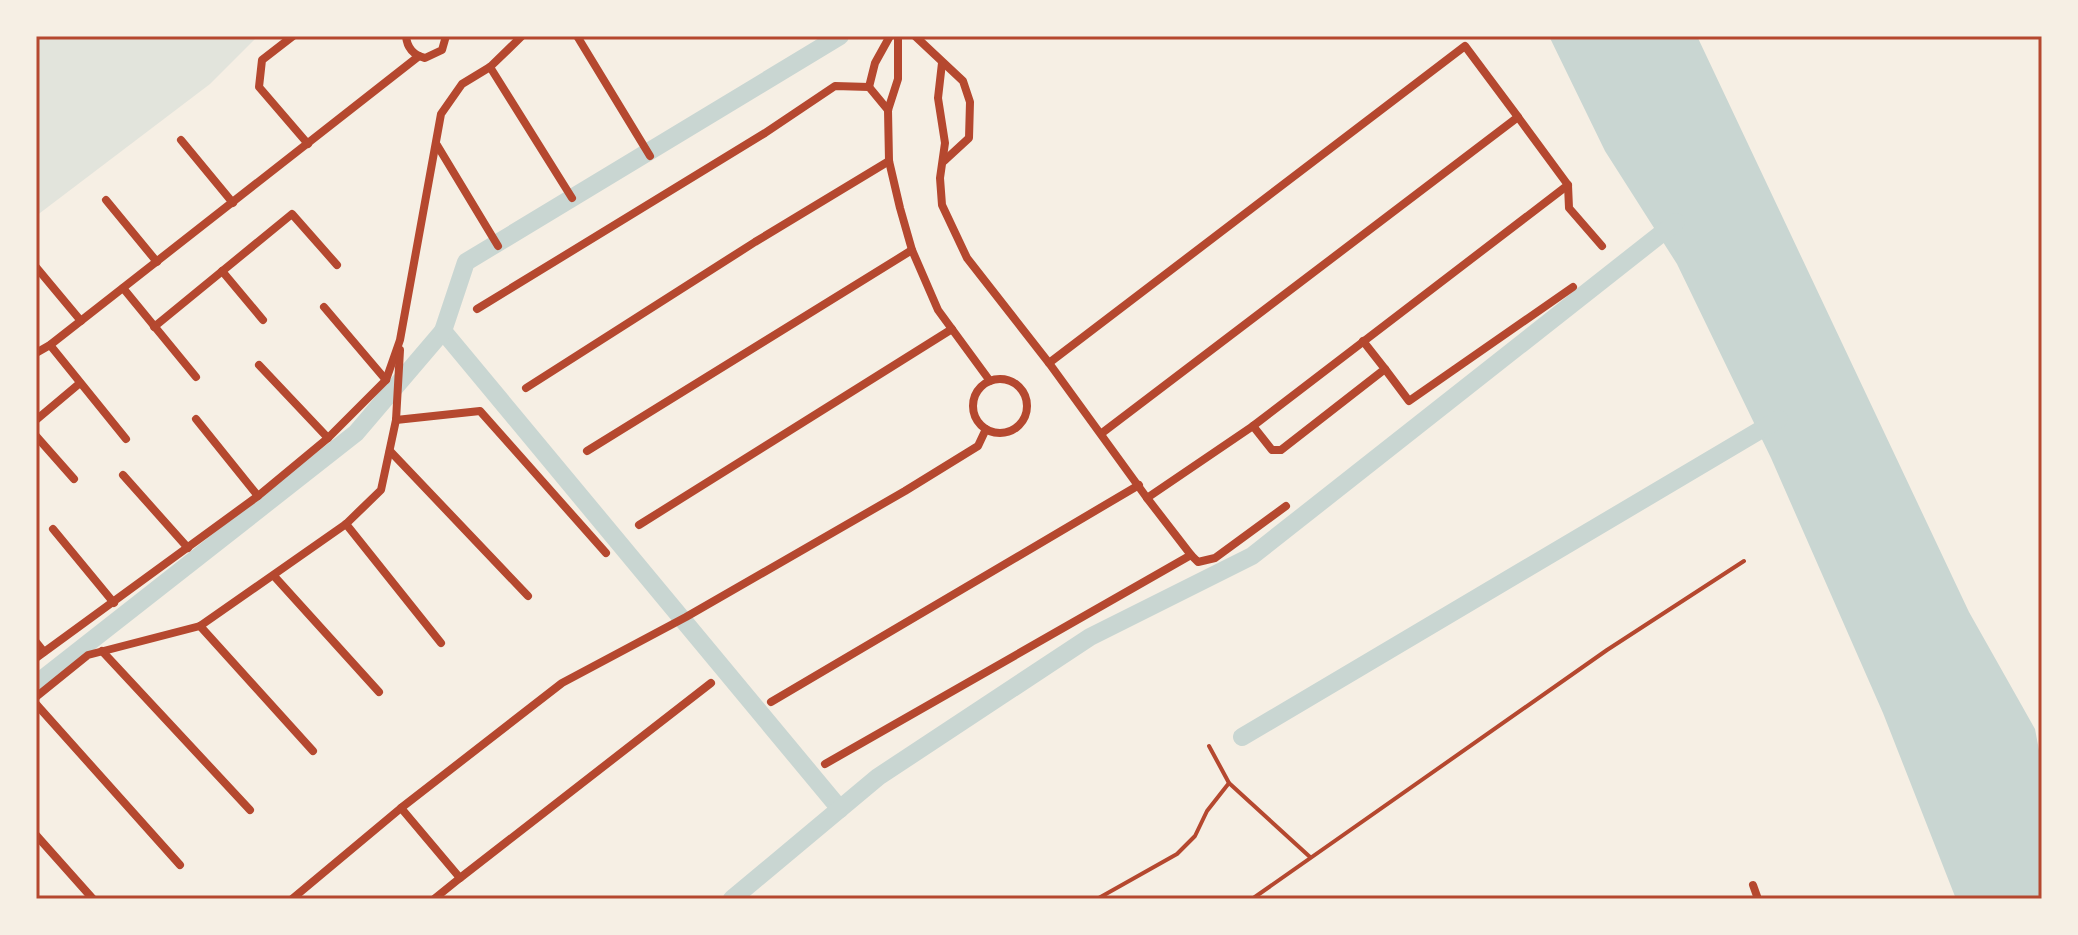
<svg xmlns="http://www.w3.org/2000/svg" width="2078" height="935" viewBox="0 0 2078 935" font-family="Signika,sans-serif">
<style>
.green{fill:#e2e4dc}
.water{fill:#c9d6d2}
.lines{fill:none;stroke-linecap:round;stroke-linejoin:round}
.canal{stroke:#c9d6d2;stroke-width:18}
.service{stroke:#b5482f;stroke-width:4}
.minor{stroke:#b5482f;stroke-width:8}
.neatline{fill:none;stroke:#b5482f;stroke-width:3}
</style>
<rect width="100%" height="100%" fill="#f6efe4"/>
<polygon class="green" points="36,36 258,36 210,84 36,216"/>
<polygon class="water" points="1549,36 1697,36 1969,612 2035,729 2042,766 2042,899 1956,899 1883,713 1771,458 1677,264 1605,151"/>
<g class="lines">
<g class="canal">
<polyline points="443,331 840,809"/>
<polyline points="36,684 356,433 443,331 466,262 840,36"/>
<polyline points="1242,737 1779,419"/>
<polyline points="732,899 878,777 1090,637 1252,556 1676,222"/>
</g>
<g class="service">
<polyline points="1209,746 1229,783 1310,857"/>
<polyline points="1097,899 1177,854 1195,836 1207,811 1229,783"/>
<polyline points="1252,899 1607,650 1744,561"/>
</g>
<g class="minor">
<polyline points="293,36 262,60 259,87 308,144"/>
<path d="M406 36C407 48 413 55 425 58L442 50 446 36"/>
<polyline points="577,36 650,156"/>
<polyline points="898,36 898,79 888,110 889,161 900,208 912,250 938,310 990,381"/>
<polyline points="915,36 963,81 970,102 969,138 944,161"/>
<polyline points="490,67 572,198"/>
<polyline points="869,87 875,63 890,36"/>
<polyline points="181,140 233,203"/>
<polyline points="437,145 498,246"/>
<polyline points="1568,185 1569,208 1602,246"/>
<polyline points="106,200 157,262"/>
<polyline points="36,267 81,321"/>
<polyline points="222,271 263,320"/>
<polyline points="123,288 196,377"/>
<polyline points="324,307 386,380"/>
<polyline points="477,309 765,133 835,86 869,87 888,110"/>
<polyline points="154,327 292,214 337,265"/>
<polyline points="50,345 126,439"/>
<polyline points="36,353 50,345 419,56"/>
<polyline points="1049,363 1465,46 1518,117 1102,433"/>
<polyline points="259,365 328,438"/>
<polyline points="1385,369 1409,401 1573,287"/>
<circle cx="1000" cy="406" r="27"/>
<polyline points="526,388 755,242 889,161"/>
<polyline points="196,419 258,496"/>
<polyline points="36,420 80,383"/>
<polyline points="396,420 480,411 606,553"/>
<polyline points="1253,426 1272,450 1281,450 1385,369 1363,341"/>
<polyline points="36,436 74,479"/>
<polyline points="390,451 528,596"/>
<polyline points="587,451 912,250"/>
<polyline points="123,475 188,548"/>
<polyline points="1147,498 1253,426 1568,185 1518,117"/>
<polyline points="346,524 441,643"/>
<polyline points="639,525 952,329"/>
<polyline points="53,529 114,603"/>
<polyline points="1191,555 1198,562 1215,558 1286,506"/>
<polyline points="274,576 379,692"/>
<polyline points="200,626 313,751"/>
<polyline points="36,642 44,652"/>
<polyline points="102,651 250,810"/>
<polyline points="36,658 258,496 328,438 386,380 400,340 441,114 462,84 490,67 522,36"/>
<polyline points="36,697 88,655 200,626 346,524 381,490 396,420 400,350"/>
<polyline points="771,702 1139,485"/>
<polyline points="36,704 180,865"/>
<polyline points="825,764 1191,555 1147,498 1049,363 967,258 942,205 940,178 945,143 938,98 942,63"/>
<polyline points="401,808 460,878 434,899"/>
<polyline points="36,835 93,899"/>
<polyline points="460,878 711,683"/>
<polyline points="1753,885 1758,899"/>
<polyline points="292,899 401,808 562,683 686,617 905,491 978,446 986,429"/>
</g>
</g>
<rect width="2078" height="935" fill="none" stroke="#f6efe4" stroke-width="76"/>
<rect x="38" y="38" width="2002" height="859" class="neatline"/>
</svg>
